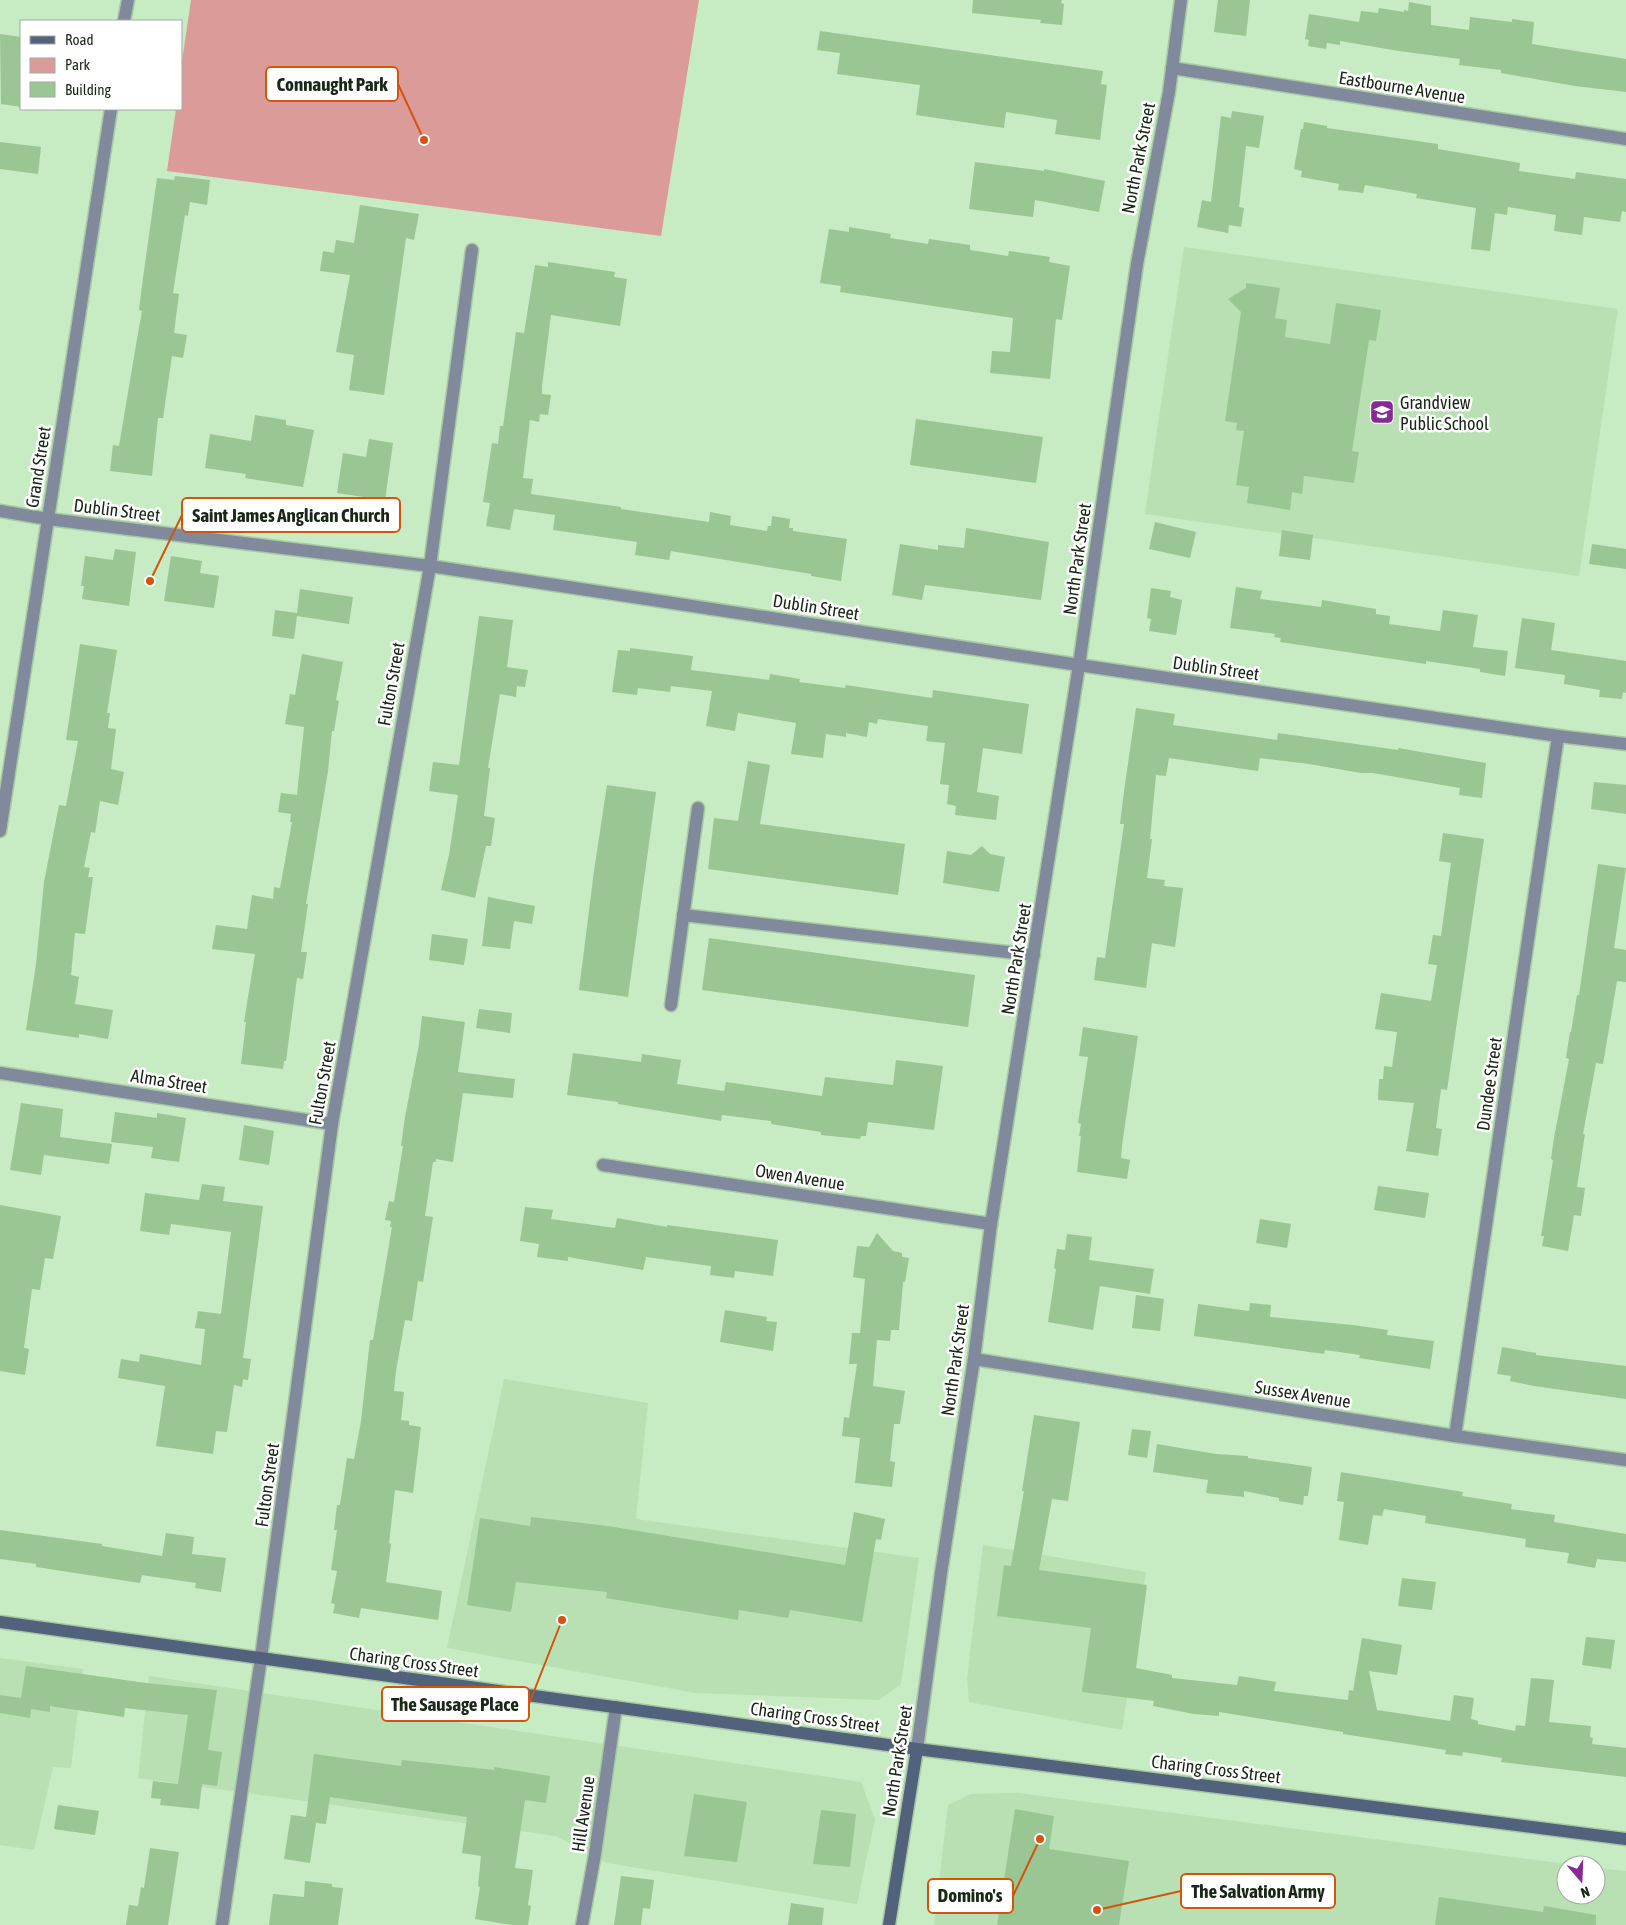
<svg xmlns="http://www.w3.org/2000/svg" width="1626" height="1925" viewBox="0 0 1626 1925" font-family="'Asap Condensed',sans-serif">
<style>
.built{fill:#b8e0b2}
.green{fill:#db9c99}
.building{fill:#99c693}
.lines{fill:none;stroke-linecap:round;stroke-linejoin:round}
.service-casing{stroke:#a8c8a3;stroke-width:15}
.minor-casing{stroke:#a8c8a3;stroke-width:15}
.tertiary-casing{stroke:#a8c8a3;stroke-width:15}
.secondary-casing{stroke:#a8c8a3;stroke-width:15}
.service{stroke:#808a9c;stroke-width:12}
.minor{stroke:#808a9c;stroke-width:12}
.tertiary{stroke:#808a9c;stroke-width:12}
.secondary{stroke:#53627c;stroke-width:12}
.labels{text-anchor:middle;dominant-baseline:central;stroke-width:5;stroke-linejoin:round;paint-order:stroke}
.street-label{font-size:18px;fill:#192717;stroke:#fff}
.poi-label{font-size:18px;fill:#192717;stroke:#fff;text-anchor:start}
.leader{fill:none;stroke:#d3540d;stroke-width:2}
.callout-dot{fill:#d3540d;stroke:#fff;stroke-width:2}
.callout{fill:#fff;stroke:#d3540d;stroke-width:2}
.callout-label{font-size:19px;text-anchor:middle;font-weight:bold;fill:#192717}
</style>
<rect width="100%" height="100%" fill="#c7ebc2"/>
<g class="built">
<polygon points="1184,247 1618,309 1579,576 1145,514"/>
<polygon points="504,1379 648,1403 636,1519 919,1558 901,1684 879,1700 696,1693 447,1648"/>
<polygon points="983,1545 1146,1572 1122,1730 969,1702 967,1678"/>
<polygon points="0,1658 83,1669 71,1768 53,1767 34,1850 0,1845"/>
<polygon points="149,1676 861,1782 875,1819 857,1904 607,1863 556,1836 138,1778"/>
<polygon points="1018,1793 1575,1865 1566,1865 1566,1895 1596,1895 1596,1868 1626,1871 1626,1925 934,1925 948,1805 971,1794"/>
</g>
<polygon class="green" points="191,0 699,0 661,236 167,171 176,109 181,109 181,68"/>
<g class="building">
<polygon points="973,0 1062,0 1061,3 1064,4 1062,25 1040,23 1041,20 972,13"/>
<polygon points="1218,0 1250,0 1246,36 1214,32"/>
<polygon points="1409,2 1431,6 1431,25 1469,30 1470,17 1512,22 1512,19 1534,22 1532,44 1626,59 1626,92 1575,86 1501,73 1501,70 1459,65 1460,59 1399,51 1340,41 1340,45 1327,43 1326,49 1308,46 1309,40 1305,39 1309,14 1359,22 1361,11 1378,13 1379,8 1404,12 1404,10 1408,11"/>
<polygon points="820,31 1103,71 1101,84 1107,85 1100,140 1055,134 1057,120 1006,112 1004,128 916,115 920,85 837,74 840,53 817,50"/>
<polygon points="0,34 21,37 21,107 1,104"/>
<polygon points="1232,111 1264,116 1259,148 1246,146 1239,207 1244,208 1241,227 1229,225 1228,233 1197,227 1202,200 1211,202 1221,116 1231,118"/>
<polygon points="1304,122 1327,126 1327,128 1438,144 1438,149 1520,163 1519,171 1575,179 1576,172 1626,179 1626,212 1622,211 1620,222 1584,217 1582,235 1554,231 1556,215 1508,207 1507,215 1495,213 1490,251 1471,249 1476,208 1416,198 1417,194 1365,185 1363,193 1338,190 1339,184 1301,177 1302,171 1294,169 1301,129 1303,129"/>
<polygon points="0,142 41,147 38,174 0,169"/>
<polygon points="975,162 1044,171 1044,169 1105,181 1099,212 1035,200 1033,217 969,209"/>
<polygon points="175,176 210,180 207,205 190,202 188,216 185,215 173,293 179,294 174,333 187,335 183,358 172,356 163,418 158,418 152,476 110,471 113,445 119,446 136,345 142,311 139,310 143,278 157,178 174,180"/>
<polygon points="360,205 419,214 414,240 406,238 384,395 349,390 354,355 336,352 350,275 320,271 323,251 334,253 336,240 354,243"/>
<polygon points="849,227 891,234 890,238 928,244 929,239 970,245 970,250 1008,256 1009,251 1050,257 1049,262 1070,266 1062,320 1056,319 1050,379 990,373 992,351 1010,352 1013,318 840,292 841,286 820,283 829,229 849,232"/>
<polygon points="548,262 615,272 614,277 627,279 620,326 551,315 542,386 542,394 551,395 548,415 540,414 539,422 530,420 523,478 533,479 531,494 621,507 621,509 709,522 710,512 731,516 730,525 767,531 768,526 771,526 772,516 790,519 789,528 793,528 793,531 847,539 841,581 811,576 811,574 671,551 669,560 635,555 637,542 553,530 555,515 514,509 510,530 486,526 490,503 483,502 492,443 498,444 500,426 503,426 516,332 524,333 535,265 548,267"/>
<polygon points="1246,283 1280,288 1275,318 1287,320 1285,337 1330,344 1336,303 1381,310 1376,341 1369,340 1352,451 1359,452 1354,483 1304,476 1302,494 1292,492 1290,510 1247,503 1249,487 1236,485 1244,431 1236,430 1237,423 1225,421 1241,312 1228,299 1246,288"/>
<polygon points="255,415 286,420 286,425 314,430 303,487 245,478 246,474 205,468 210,434 251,441"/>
<polygon points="916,419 1043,437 1036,483 910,465"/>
<polygon points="369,439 393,443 385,500 337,493 343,453 366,457"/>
<polygon points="1155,522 1196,532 1190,558 1149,549"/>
<polygon points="966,528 1049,542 1041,600 925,585 922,600 892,595 900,544 938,550 938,545 964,548"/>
<polygon points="1282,530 1313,535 1310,560 1279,556"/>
<polygon points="1592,544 1626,549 1626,569 1589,564"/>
<polygon points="115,549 136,552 129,606 82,599 84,586 81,586 85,556 113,560"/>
<polygon points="171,556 202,561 200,573 219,576 214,608 164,601"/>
<polygon points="1236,587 1262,591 1260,599 1321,607 1322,600 1376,609 1376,614 1390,616 1389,624 1440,631 1443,610 1478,615 1473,647 1508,651 1505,676 1480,672 1480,669 1426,661 1426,664 1280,642 1281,638 1274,637 1275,634 1230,628"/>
<polygon points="1151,588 1171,591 1170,597 1182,600 1176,635 1149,631 1151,619 1147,618"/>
<polygon points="300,589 353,597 349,624 297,616 294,639 272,636 275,610 297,613"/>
<polygon points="479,616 513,620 507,667 528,670 525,687 517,686 516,697 500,694 488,768 490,768 484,816 495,818 491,846 486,846 475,898 441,890 449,855 458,795 429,791 433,762 459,765"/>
<polygon points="1522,618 1555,623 1551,650 1626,661 1626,693 1623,692 1622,699 1599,697 1600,690 1564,684 1565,675 1515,668"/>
<polygon points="80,644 117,650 107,713 110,713 108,728 116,729 111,769 124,772 118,805 100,801 95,833 91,832 84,867 90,868 88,877 93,877 85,934 75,933 71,975 79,977 75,1004 113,1010 108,1039 79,1034 79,1038 26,1030 36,964 44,882 59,805 66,806 78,741 66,740"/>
<polygon points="630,648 693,656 691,670 769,680 770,674 800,679 799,682 845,688 846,685 932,698 933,690 1029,704 1022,754 983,748 977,792 999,796 996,820 955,815 956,806 947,804 949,785 940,784 945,743 926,741 928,726 878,719 877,724 869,722 867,737 846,733 846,737 826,734 823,758 791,754 796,723 738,713 735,731 706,726 712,691 671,686 670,692 638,688 637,695 612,692 618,650 630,651"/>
<polygon points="302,654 343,662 336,700 339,701 334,731 332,731 328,771 306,904 308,904 301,952 307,952 303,979 297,978 286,1061 284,1061 283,1069 241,1064 246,1022 244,1022 255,954 212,949 216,925 247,929 252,895 273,899 274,887 280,888 292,822 290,822 291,814 278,812 281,793 297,795 304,727 285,724 290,694 295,695"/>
<polygon points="1136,708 1175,714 1173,725 1277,740 1278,733 1398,750 1398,748 1486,763 1482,798 1459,795 1460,788 1373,773 1361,773 1309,764 1260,758 1258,771 1169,758 1166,776 1156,775 1150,839 1152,839 1147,878 1165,880 1164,886 1183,888 1175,947 1152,943 1146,988 1094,980 1097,957 1105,958 1124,824 1120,824 1125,784"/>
<polygon points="748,761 770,765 760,824 905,844 898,895 708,869 714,818 738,821"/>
<polygon points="1594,782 1626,785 1626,814 1591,809"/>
<polygon points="607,785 656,792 628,997 579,990 594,871"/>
<polygon points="1443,833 1484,839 1447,1090 1441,1089 1436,1128 1442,1129 1438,1156 1406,1151 1414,1103 1378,1100 1379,1079 1383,1079 1384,1066 1392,1067 1397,1032 1375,1029 1381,993 1431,1001 1437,965 1428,964 1433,935 1441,936 1451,863 1439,861"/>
<polygon points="982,846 990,854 1005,857 999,892 943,883 947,851 971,855"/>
<polygon points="1598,864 1626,868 1614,948 1626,950 1626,982 1617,981 1603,1064 1596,1063 1583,1134 1585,1134 1577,1187 1585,1188 1581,1216 1574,1215 1568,1251 1542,1246 1544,1236 1541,1236 1553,1160 1551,1159 1554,1138 1569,1059 1566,1058 1570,1032 1571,1032 1577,995 1579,995"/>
<polygon points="488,897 535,906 532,924 514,921 510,949 482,946"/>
<polygon points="432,934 468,939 464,965 429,960"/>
<polygon points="709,938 975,975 968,1027 702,990"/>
<polygon points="479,1009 512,1013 510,1033 476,1028"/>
<polygon points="422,1016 465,1022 458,1072 515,1079 513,1098 463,1093 453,1162 436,1159 436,1162 433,1162 425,1216 433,1217 423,1282 418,1281 412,1321 405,1320 396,1371 394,1391 404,1392 401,1420 409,1421 409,1425 421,1427 413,1493 395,1490 389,1543 391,1544 386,1582 442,1591 438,1620 361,1608 359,1618 333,1613 335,1604 331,1603 337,1571 331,1570 337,1530 334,1530 337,1505 340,1505 347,1458 354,1459 361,1421 370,1340 373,1340 392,1227 390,1227 391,1221 385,1220 389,1201 394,1202 403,1146 401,1146 405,1117 419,1044"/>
<polygon points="1083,1027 1138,1036 1122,1145 1121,1158 1130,1160 1127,1179 1077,1172 1081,1136 1079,1136 1081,1124 1078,1123 1088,1057 1079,1056"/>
<polygon points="573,1053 641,1062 642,1054 681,1060 677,1084 724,1091 726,1082 822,1096 825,1077 893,1085 896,1060 943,1066 934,1130 868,1122 866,1136 861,1136 860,1139 821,1135 821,1132 771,1124 771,1121 722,1115 721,1121 618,1104 618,1102 567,1095"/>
<polygon points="21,1103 63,1109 60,1137 112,1144 109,1164 44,1155 41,1175 10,1170"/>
<polygon points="115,1112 157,1118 157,1113 186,1118 179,1162 151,1158 153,1147 111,1142"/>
<polygon points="244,1125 274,1131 269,1165 239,1160"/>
<polygon points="202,1184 225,1187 223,1201 263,1206 243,1358 251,1359 248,1380 243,1379 242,1387 234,1385 227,1432 216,1431 213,1454 156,1446 165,1386 118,1378 121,1359 139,1362 140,1354 201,1365 205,1329 195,1328 198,1311 221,1314 231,1232 171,1224 169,1235 140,1231 145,1193 199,1200"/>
<polygon points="1378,1186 1429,1193 1425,1218 1374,1210"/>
<polygon points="0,1205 61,1216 53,1259 45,1258 40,1290 32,1289 24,1348 29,1349 25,1375 0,1371"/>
<polygon points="525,1207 553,1210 551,1219 615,1228 617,1218 667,1227 667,1225 778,1240 773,1276 735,1271 734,1278 710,1275 711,1266 646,1257 643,1270 568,1257 568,1261 537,1257 539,1244 520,1241"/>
<polygon points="1260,1219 1291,1224 1287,1248 1256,1243"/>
<polygon points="877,1233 893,1251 902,1253 902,1257 909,1258 905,1282 903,1282 899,1330 891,1330 890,1341 877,1340 873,1386 905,1391 900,1424 894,1424 890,1461 895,1462 892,1487 855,1483 860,1438 842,1436 844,1417 849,1418 857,1364 849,1364 852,1333 860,1333 865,1279 853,1277 857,1246 869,1247"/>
<polygon points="1067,1234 1092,1237 1089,1260 1154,1269 1150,1294 1100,1286 1093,1330 1048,1322 1056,1269 1054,1268 1057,1249 1065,1250"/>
<polygon points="1136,1295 1164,1299 1160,1331 1132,1328"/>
<polygon points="1250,1303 1271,1305 1270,1317 1353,1325 1388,1330 1387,1335 1434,1341 1430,1369 1359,1358 1360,1355 1325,1350 1324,1354 1194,1336 1198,1304 1249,1311"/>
<polygon points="725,1310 767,1317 766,1321 777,1322 773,1351 720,1342"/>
<polygon points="1502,1347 1536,1353 1536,1355 1626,1366 1626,1399 1534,1386 1510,1381 1511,1376 1497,1374"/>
<polygon points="1034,1415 1080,1422 1068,1501 1052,1499 1039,1570 1147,1585 1136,1668 1172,1675 1172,1678 1237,1685 1239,1676 1276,1682 1274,1691 1348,1700 1349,1690 1353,1691 1362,1638 1402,1645 1397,1675 1369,1671 1377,1710 1450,1721 1454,1695 1474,1698 1471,1719 1478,1721 1478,1724 1515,1731 1516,1725 1525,1726 1531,1678 1554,1680 1549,1722 1591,1726 1590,1737 1593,1738 1592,1744 1626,1748 1626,1777 1501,1762 1502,1758 1463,1752 1462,1756 1445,1754 1446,1750 1343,1734 1343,1732 1219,1712 1219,1716 1194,1714 1153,1706 1154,1701 1082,1692 1091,1628 997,1616 1004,1565 1011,1566 1024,1491 1022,1491"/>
<polygon points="1132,1429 1151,1431 1147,1458 1128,1455"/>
<polygon points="1157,1444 1216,1454 1248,1456 1248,1458 1312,1467 1308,1496 1304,1496 1303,1505 1279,1501 1279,1498 1244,1491 1244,1497 1206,1493 1208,1480 1153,1472"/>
<polygon points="1341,1472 1463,1492 1462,1496 1512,1504 1511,1509 1555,1515 1554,1522 1626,1534 1626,1562 1597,1559 1595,1568 1567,1563 1569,1553 1525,1547 1526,1539 1425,1523 1426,1516 1384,1509 1382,1516 1373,1515 1368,1545 1339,1540 1344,1502 1337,1501"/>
<polygon points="854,1512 885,1519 881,1540 876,1539 862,1622 790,1610 788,1618 739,1610 738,1620 606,1598 607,1592 516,1582 511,1612 467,1605 480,1518 530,1526 531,1517 608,1526 845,1565"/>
<polygon points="0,1530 102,1544 102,1546 162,1556 166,1533 194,1537 192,1554 226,1558 221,1592 195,1588 196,1583 142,1575 140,1583 36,1567 36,1564 0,1559"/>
<polygon points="1402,1578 1436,1582 1432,1610 1398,1606"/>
<polygon points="1586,1637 1615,1640 1611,1669 1582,1665"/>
<polygon points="26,1666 146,1683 217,1690 208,1750 222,1752 217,1786 202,1784 199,1809 160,1805 161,1799 151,1798 153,1781 178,1784 188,1715 125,1708 124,1717 50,1706 50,1712 31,1709 30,1718 0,1713 0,1695 21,1698"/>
<polygon points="314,1754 401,1766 402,1760 494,1770 494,1767 550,1776 546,1803 525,1800 515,1868 533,1870 528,1905 531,1906 528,1925 512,1925 475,1919 480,1887 478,1886 481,1856 462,1853 467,1817 330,1797 326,1824 316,1823 310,1863 284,1859 291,1815 306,1817"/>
<polygon points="694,1794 747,1802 737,1862 684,1856"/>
<polygon points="58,1805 99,1811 95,1835 54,1829"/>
<polygon points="1015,1809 1054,1816 1049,1849 1129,1861 1119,1925 997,1925"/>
<polygon points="821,1810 856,1814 850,1867 813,1864"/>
<polygon points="150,1848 179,1852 168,1925 126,1925 129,1905 138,1906 141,1887 144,1888"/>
<polygon points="621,1876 654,1880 650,1909 643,1908 641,1925 614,1925"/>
<polygon points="305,1881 332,1884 332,1887 343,1888 338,1925 269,1925 273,1894 304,1897"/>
<polygon points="1439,1897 1543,1912 1544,1906 1596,1915 1596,1925 1435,1925"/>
<polygon points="791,1903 824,1908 822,1925 788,1925"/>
</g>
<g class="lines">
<defs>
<g id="service">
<polyline points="683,915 1034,955"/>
<polyline points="671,1005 698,808"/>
</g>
<g id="minor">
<polyline points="124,21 128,0"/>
<polyline points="1172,68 1626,139"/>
<polyline points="0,511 48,519 430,566 1079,665 1558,736 1626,744"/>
<polyline points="0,831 111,109"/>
<polyline points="0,1073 332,1124"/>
<polyline points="603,1165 991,1224"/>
<polyline points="974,1359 1455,1436 1626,1460"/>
<polyline points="1455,1436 1558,736"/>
<polyline points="222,1925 261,1658 332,1124 430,566 472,250"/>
<polyline points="582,1925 595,1854 616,1707"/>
</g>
<polyline id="tertiary" points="917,1749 941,1573 974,1359 991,1224 1079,665 1137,264 1169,92 1181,0"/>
<g id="secondary">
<polyline points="0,1622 917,1749 1626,1839"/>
<polyline points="889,1925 917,1749"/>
</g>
</defs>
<use href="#service" class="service-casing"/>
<use href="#minor" class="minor-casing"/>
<use href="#tertiary" class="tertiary-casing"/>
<use href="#secondary" class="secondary-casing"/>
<use href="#service" class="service"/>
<use href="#minor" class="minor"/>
<use href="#tertiary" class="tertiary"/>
<use href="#secondary" class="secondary"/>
</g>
<defs>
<symbol id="school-square" viewBox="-11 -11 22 22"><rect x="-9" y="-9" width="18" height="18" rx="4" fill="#872a95" stroke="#fff"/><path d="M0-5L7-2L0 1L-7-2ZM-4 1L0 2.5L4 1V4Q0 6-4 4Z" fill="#fff"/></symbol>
</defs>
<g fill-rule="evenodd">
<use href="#school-square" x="1368" y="398" width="28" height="28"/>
</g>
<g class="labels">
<g class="street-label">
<text transform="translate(1402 87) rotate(9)">Eastbourne Avenue</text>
<text transform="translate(1138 158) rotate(-79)">North Park Street</text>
<text transform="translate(38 467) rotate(-81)">Grand Street</text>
<text transform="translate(117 510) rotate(7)">Dublin Street</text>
<text transform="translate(1077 559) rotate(-82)">North Park Street</text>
<text transform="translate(816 607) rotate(9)">Dublin Street</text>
<text transform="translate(1216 668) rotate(8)">Dublin Street</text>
<text transform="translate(391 684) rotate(-80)">Fulton Street</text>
<text transform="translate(1016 959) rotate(-81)">North Park Street</text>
<text transform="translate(169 1081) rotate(9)">Alma Street</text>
<text transform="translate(322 1083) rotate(-80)">Fulton Street</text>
<text transform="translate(1489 1084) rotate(-82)">Dundee Street</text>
<text transform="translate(800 1177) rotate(9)">Owen Avenue</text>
<text transform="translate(955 1360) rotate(-82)">North Park Street</text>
<text transform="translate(1303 1394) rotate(9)">Sussex Avenue</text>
<text transform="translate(267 1485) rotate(-82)">Fulton Street</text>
<text transform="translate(414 1662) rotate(8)">Charing Cross Street</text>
<text transform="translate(815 1717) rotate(8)">Charing Cross Street</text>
<text transform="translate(897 1761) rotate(-81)">North Park Street</text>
<text transform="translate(1216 1769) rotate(7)">Charing Cross Street</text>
<text transform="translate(583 1814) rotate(-82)">Hill Avenue</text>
</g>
<g class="poi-label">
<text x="1400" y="402">Grandview<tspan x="1400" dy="21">Public School</tspan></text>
</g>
</g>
<path class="leader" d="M424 140L398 84M150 581L182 515M562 1620L529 1704M1097 1910L1181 1891M1040 1839L1013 1896"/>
<g class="callout-dot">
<circle cx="424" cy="140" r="5"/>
<circle cx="150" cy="581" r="5"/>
<circle cx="562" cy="1620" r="5"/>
<circle cx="1097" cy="1910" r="5"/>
<circle cx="1040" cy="1839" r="5"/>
</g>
<g class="callout">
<rect x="266" y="67" width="132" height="34" rx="5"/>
<rect x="182" y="498" width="218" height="34" rx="5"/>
<rect x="382" y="1687" width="147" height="34" rx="5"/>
<rect x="1181" y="1874" width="154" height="34" rx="5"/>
<rect x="928" y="1879" width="85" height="34" rx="5"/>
</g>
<g class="callout-label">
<text x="332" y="91">Connaught Park</text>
<text x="291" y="522">Saint James Anglican Church</text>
<text x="455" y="1711">The Sausage Place</text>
<text x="1258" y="1898">The Salvation Army</text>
<text x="970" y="1902">Domino's</text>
</g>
<rect x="20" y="20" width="162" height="90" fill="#ffffff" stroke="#a3a9a2"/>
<rect x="30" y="36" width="25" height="8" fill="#53627c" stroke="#a3a9a2"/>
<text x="65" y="45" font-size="15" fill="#192717">Road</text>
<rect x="30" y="58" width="25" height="15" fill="#db9c99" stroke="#a3a9a2"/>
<text x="65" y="70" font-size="15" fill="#192717">Park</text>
<rect x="30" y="82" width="25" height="15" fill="#99c693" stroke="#a3a9a2"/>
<text x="65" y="95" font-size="15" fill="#192717">Building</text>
<g transform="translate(1581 1880) rotate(161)"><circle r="24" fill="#ffffff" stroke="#a3a9a2"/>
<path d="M0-4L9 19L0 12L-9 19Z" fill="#872a95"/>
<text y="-8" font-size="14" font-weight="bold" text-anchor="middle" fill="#192717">N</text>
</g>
</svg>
